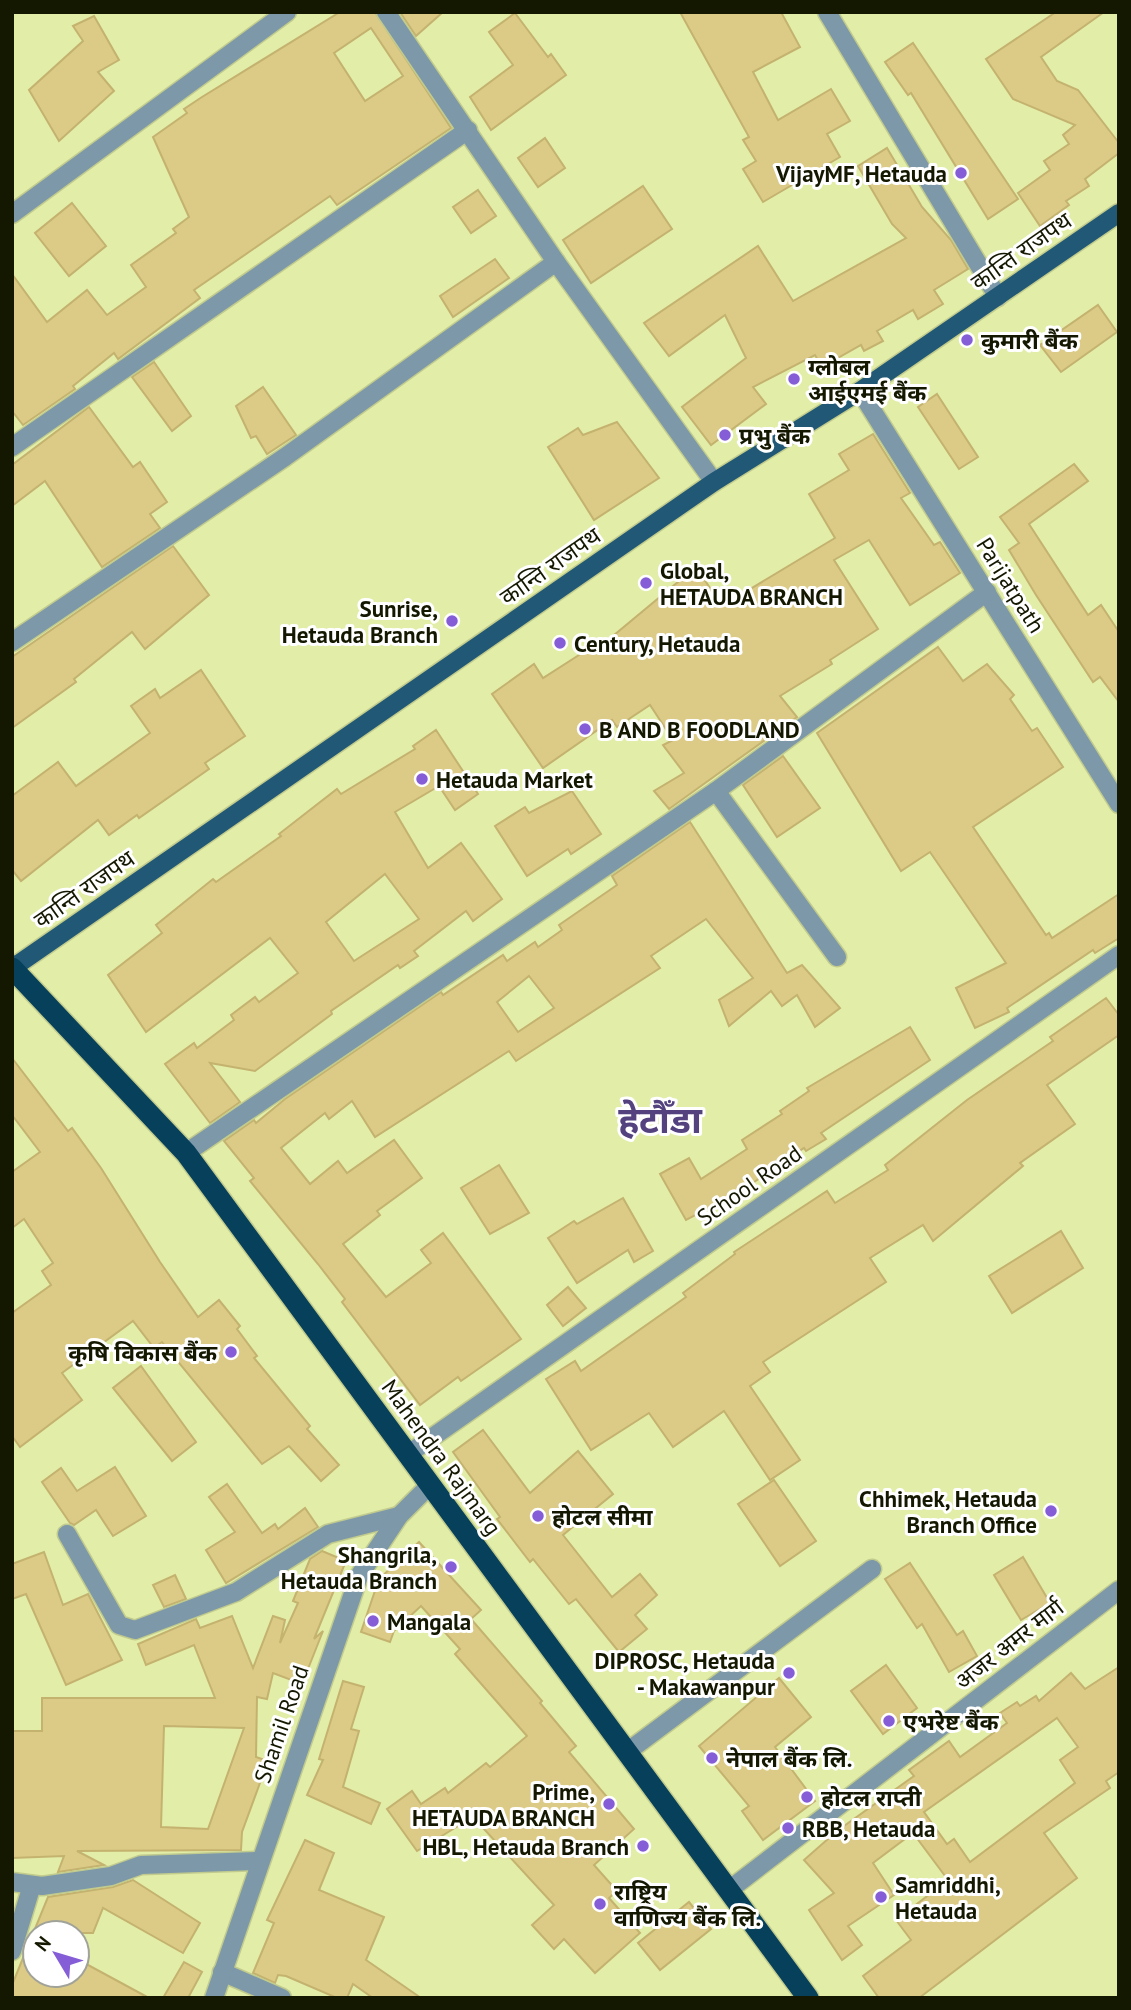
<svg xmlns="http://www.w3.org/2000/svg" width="1131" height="2010" viewBox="0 0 1131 2010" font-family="'PT Sans','Noto Sans Devanagari',sans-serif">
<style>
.building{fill:#dccb87;stroke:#c4b26f;stroke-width:2;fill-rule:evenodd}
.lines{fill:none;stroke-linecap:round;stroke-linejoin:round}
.minor-casing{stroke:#c1cb8d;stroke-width:21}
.major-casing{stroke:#c1cb8d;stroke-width:21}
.highway-casing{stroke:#c1cb8d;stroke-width:24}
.minor{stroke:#7d98a9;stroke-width:18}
.major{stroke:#205875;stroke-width:18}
.highway{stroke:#06405a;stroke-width:21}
.poi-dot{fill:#855dd7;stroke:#fff;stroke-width:2.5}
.labels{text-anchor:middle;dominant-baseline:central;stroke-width:6;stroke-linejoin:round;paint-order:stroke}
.poi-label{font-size:23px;font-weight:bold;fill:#151800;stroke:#fff;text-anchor:start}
.street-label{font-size:23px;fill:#151800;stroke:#fff}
.town-label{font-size:37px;font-weight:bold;fill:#54427f;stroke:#fff}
</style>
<rect width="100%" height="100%" fill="#e2eda8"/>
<g class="building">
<path d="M340 12H375L451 128 337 205 330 196 194 290 200 298 118 359 114 353 73 386 75 389 23 425 12 411V274L47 322 87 290 107 315 146 287 131 265 176 233 173 229 189 217 153 137 187 113 184 109 202 97ZM371 28 403 76 365 101 334 53Z"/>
<polygon points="400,12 443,12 416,36"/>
<polygon points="680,12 781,12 800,47 753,72 778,120 831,89 850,121 827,134 840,157 763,202 743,169 756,161 743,140 749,137"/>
<polygon points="1056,12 1104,12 1041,57 1057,81 1078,90 1119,143 1119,153 1085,179 1089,186 1066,201 1069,205 1040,226 1018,193 1050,170 1044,161 1069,144 1063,135 1075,125 1013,99 986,59"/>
<polygon points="515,13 548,57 551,54 566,75 491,130 470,97 513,65 489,32"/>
<polygon points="94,16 119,60 98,72 114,91 59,141 29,90 83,41 73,26"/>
<polygon points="913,43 1018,199 988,219 911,93 908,95 885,62"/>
<polygon points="545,138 565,168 538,187 518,158"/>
<polygon points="887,148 922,207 951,240 968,269 934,290 943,304 918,319 913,310 877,331 883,341 864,351 861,345 822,367 815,355 753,387 766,404 711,445 682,407 746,358 725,315 669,356 644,323 758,246 793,301 906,238 892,224 858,166"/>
<polygon points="643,186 672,229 591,283 563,240"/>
<polygon points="478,190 496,216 471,233 453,207"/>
<polygon points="72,203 106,246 69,276 35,233"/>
<polygon points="495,259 509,278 453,317 440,296"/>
<polygon points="1098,305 1117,332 1061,372 1040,345"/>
<polygon points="154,362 191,416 172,431 132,377"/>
<polygon points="263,387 296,435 267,454 256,436 251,438 236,406"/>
<polygon points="937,394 978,457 959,469 918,407"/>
<polygon points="89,407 133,467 140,462 167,502 150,514 160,528 102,567 45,481 12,506 12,465"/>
<polygon points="617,422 659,478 594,520 548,447 578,428 583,435"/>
<polygon points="873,434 910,493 901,498 934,545 940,542 960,573 910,605 869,540 834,560 878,629 830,660 832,664 780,696 797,717 669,809 654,791 684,773 663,745 673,740 650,705 617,727 612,720 543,768 492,694 534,664 543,678 593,646 596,650 696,567 722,606 835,538 809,494 849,470 839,454"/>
<polygon points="1074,464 1088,481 1029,524 1088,615 1101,605 1119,632 1119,702 1100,677 1093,682 1036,595 1009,550 1019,543 1000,517"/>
<polygon points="173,546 209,595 145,649 132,632 74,679 76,682 12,728 12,657"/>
<polygon points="938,647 963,681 987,664 1014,695 1010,699 1032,731 1037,728 1063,767 973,827 1046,935 1049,933 1052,938 1119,894 1119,938 1095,953 1093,950 1007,1008 1009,1012 975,1028 956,988 1006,963 930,852 901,871 817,733"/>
<polygon points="201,670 245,736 205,763 209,769 139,818 137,815 109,835 98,820 21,881 12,870 12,796 58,762 76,786 150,733 131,706 155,689 160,698"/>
<path d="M436 730 478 794 455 810 439 786 395 812 428 868 461 843 502 899 473 921 466 911 414 951 418 956 400 968 398 965 331 1011 332 1014 255 1071 210 1063 240 1102 210 1123 165 1064 194 1043 197 1048 234 1020 231 1015 255 997 259 1002 298 973 270 938 146 1032 108 975 162 933 156 925 213 879 216 882 281 836 279 834 337 789 341 794 415 749 413 746ZM385 874 419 919 354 961 326 922Z"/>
<polygon points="783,756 820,808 777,837 743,785"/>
<polygon points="572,791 601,834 571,854 568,849 527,876 495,826 525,807 529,813"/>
<path d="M690 822 787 973 802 965 840 1008 815 1027 797 995 782 1006 771 991 729 1026 719 1000 753 978 706 919 651 956 660 968 516 1061 509 1051 375 1137 352 1101 329 1119 325 1113 281 1148 310 1184 338 1161 347 1173 394 1140 422 1178 377 1211 380 1215 343 1244 386 1297 431 1263 421 1250 443 1233 521 1339 461 1381 458 1377 420 1405 342 1302 345 1299 318 1264 250 1181 254 1178 224 1141 254 1120 256 1123 285 1099 441 992 443 995 503 955 507 961 535 942 538 947 562 930 559 925 617 885 612 876ZM529 976 554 1008 518 1032 497 1002Z"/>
<polygon points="1106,998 1119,1015 1119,1035 1047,1085 1075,1124 1020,1163 1023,1166 933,1241 923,1225 870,1258 886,1282 763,1362 770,1372 750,1386 800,1460 770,1480 724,1411 673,1447 649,1413 591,1450 546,1379 575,1361 581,1371 686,1297 683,1293 735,1254 734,1252 827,1191 835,1203 888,1170 885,1165 967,1100 1053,1041 1050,1037"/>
<polygon points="910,1027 930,1060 821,1133 826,1139 806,1151 804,1148 738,1193 686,1220 660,1174 689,1158 701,1179 747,1149 742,1140 782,1114 780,1111 809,1091 807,1088"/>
<polygon points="12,1058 68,1131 72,1128 101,1168 160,1262 198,1317 219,1300 240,1326 237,1329 257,1356 254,1358 310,1426 307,1429 339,1465 321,1481 289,1446 262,1464 162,1342 154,1348 133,1321 62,1373 82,1400 20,1447 12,1436 12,1313 51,1285 42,1271 53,1263 24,1219 12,1228 12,1172 40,1152 12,1115"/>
<polygon points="499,1165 529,1213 490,1234 461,1188"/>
<polygon points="623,1198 653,1251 634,1262 628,1250 577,1283 548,1238 574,1221 577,1224"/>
<polygon points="1061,1231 1083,1268 1012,1313 989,1276"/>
<polygon points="568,1287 586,1308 563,1326 547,1305"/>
<polygon points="141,1366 196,1442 172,1461 113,1388"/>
<polygon points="483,1430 530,1493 578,1451 613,1494 563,1535 612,1597 640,1574 657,1595 635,1615 647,1629 619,1652 576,1599 569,1604 533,1559 530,1562 497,1519 500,1517 453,1452"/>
<polygon points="115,1467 146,1516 113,1536 96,1510 74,1525 70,1523 42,1482 61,1468 77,1491"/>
<polygon points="774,1480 816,1541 780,1566 738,1504"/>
<polygon points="227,1484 262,1533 275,1524 278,1529 305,1508 318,1527 226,1583 206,1550 235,1532 209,1497"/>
<polygon points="419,1542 481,1610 471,1619 542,1701 540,1703 576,1746 569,1752 634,1829 594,1865 617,1891 609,1898 640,1933 595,1973 564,1939 554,1949 532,1925 554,1905 473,1817 417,1851 387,1809 412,1791 421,1804 445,1788 448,1793 486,1763 490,1767 527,1736 455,1654 460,1649 421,1606 394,1631 390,1642 361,1632 379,1579"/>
<path d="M322 1551 346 1561 314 1639 323 1631 302 1684 273 1673 267 1699 257 1697 256 1757 268 1761 242 1832 241 1850 77 1851 104 1865 58 1872 64 1856 12 1858V1731H42V1698H215L194 1645 146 1665 138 1644 196 1619 200 1628 232 1616 253 1668 273 1616 285 1620 280 1643 298 1603 293 1601 310 1559ZM164 1726 244 1728 208 1829 161 1827Z"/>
<polygon points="44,1552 63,1605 88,1594 122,1660 66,1685 26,1594 12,1599 12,1564"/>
<polygon points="1023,1557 1050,1603 1021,1620 994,1575"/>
<polygon points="910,1563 957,1635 963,1631 977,1656 949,1672 922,1624 917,1628 885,1579"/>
<polygon points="175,1575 186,1599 164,1607 153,1585"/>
<polygon points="886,1665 917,1708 883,1734 851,1691"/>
<path d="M1119 1667V1772L1106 1781 1110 1788 1044 1833 1077 1878 919 1998H879L863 1976 911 1940 896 1920 948 1880 913 1833 873 1863 894 1895 848 1926 862 1945 842 1960 809 1910 834 1893 804 1860 837 1831 914 1776 909 1770 949 1741 960 1757 1007 1723 1000 1713 1017 1702 1020 1706 1036 1696 1039 1701 1071 1673 1085 1689ZM1057 1718 1078 1747 1060 1760 1075 1783 970 1862 954 1839 947 1844 924 1812Z"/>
<polygon points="779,1678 811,1717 775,1747 815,1801 763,1840 742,1811 749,1806 699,1746"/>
<polygon points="343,1681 364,1687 351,1729 359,1731 343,1787 380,1803 371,1824 307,1795 323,1760 319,1759"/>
<polygon points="305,1840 334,1853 319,1890 384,1917 366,1960 421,1998 373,1998 353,1984 347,1998 337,1998 286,1976 278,1975 275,1983 253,1973 274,1923 267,1920"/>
<polygon points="133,1880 200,1923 183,1953 103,1908 93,1933 35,1933 35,1975 77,1975 77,1959 149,1998 12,1998 12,1985 48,1897 113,1887"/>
<polygon points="689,1902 711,1929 660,1970 638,1943"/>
<polygon points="184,1962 202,1972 188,1998 163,1998"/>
</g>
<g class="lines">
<defs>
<g id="minor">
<polyline points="386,12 556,262 714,482"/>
<polyline points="827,12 998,297"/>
<polyline points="12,214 287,12"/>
<polyline points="860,391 1119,804"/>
<polyline points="12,447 468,130"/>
<polyline points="12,642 285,457 556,262"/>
<polyline points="716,791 837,957"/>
<polyline points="186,1153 716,791 987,592"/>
<polyline points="407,1455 1119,955"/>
<polyline points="67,1534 119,1625 135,1630 236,1592 328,1534 399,1516"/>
<polyline points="627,1752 872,1569"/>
<polyline points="12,1882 42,1886 111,1876 141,1865 259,1861"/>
<polyline points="729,1890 1119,1590"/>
<polyline points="12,1951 32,1885"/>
<polyline points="222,1972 282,1998"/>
<polyline points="214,1998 359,1576 399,1516 429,1486"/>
</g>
<polyline id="major" points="12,964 14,967 714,482 860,391 1119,213"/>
<polyline id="highway" points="12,968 186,1153 808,1998"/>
</defs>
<use href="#minor" class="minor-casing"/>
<use href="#major" class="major-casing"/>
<use href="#highway" class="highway-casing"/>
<use href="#minor" class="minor"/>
<use href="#major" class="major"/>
<use href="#highway" class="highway"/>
</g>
<g class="poi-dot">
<circle cx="961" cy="173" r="7"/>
<circle cx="967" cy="340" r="7"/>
<circle cx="794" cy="379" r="7"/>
<circle cx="725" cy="435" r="7"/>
<circle cx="646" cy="583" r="7"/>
<circle cx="452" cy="621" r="7"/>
<circle cx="560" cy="643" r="7"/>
<circle cx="585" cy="729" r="7"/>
<circle cx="422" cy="779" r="7"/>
<circle cx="231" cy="1352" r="7"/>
<circle cx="1051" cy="1511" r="7"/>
<circle cx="538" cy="1516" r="7"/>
<circle cx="451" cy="1567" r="7"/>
<circle cx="373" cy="1621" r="7"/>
<circle cx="789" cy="1673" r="7"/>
<circle cx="889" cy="1721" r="7"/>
<circle cx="712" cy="1758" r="7"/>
<circle cx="807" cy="1797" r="7"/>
<circle cx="609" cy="1804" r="7"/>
<circle cx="788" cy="1828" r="7"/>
<circle cx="643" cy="1846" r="7"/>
<circle cx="881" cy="1897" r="7"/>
<circle cx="600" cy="1904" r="7"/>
</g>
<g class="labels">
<g class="poi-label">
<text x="947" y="173" text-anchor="end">VijayMF, Hetauda</text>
<text x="981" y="340">कुमारी बैंक</text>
<text x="808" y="366">ग्लोबल<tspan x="808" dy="26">आईएमई बैंक</tspan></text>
<text x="739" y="435">प्रभु बैंक</text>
<text x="660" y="570">Global,<tspan x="660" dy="26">HETAUDA BRANCH</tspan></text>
<text x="438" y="608" text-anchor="end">Sunrise,<tspan x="438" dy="26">Hetauda Branch</tspan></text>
<text x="574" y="643">Century, Hetauda</text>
<text x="599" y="729">B AND B FOODLAND</text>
<text x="436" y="779">Hetauda Market</text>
<text x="217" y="1352" text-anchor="end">कृषि विकास बैंक</text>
<text x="1037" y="1498" text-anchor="end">Chhimek, Hetauda<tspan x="1037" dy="26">Branch Office</tspan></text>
<text x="552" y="1516">होटल सीमा</text>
<text x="437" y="1554" text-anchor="end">Shangrila,<tspan x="437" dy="26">Hetauda Branch</tspan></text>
<text x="387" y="1621">Mangala</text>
<text x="775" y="1660" text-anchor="end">DIPROSC, Hetauda<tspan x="775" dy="26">- Makawanpur</tspan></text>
<text x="903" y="1721">एभरेष्ट बैंक</text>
<text x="726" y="1758">नेपाल बैंक लि.</text>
<text x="595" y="1791" text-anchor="end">Prime,<tspan x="595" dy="26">HETAUDA BRANCH</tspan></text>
<text x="821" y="1797">होटल राप्ती</text>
<text x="802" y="1828">RBB, Hetauda</text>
<text x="629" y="1846" text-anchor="end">HBL, Hetauda Branch</text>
<text x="895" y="1884">Samriddhi,<tspan x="895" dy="26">Hetauda</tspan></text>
<text x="614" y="1891">राष्ट्रिय<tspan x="614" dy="26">वाणिज्य बैंक लि.</tspan></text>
</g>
<g class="street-label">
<text transform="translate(1021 251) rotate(-35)">कान्ति राजपथ</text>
<text transform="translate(550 566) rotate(-35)">कान्ति राजपथ</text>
<text transform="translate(1011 585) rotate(58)">Parijatpath</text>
<text transform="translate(84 889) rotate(-35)">कान्ति राजपथ</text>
<text transform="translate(749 1185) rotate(-35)">School Road</text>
<text transform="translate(442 1457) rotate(54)">Mahendra Rajmarg</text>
<text transform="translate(1009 1644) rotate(-38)">अजर अमर मार्ग</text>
<text transform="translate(281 1724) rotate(-71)">Shamil Road</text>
</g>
<g class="town-label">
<text x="660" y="1119">हेटौँडा</text>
</g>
</g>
<rect width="1131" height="2010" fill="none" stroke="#151800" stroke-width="28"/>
<g transform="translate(56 1954) rotate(308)"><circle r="33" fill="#ffffff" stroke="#a1a399" stroke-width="2"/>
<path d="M0-5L12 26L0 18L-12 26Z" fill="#855dd7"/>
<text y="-10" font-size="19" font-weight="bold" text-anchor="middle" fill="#151800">N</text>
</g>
</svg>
